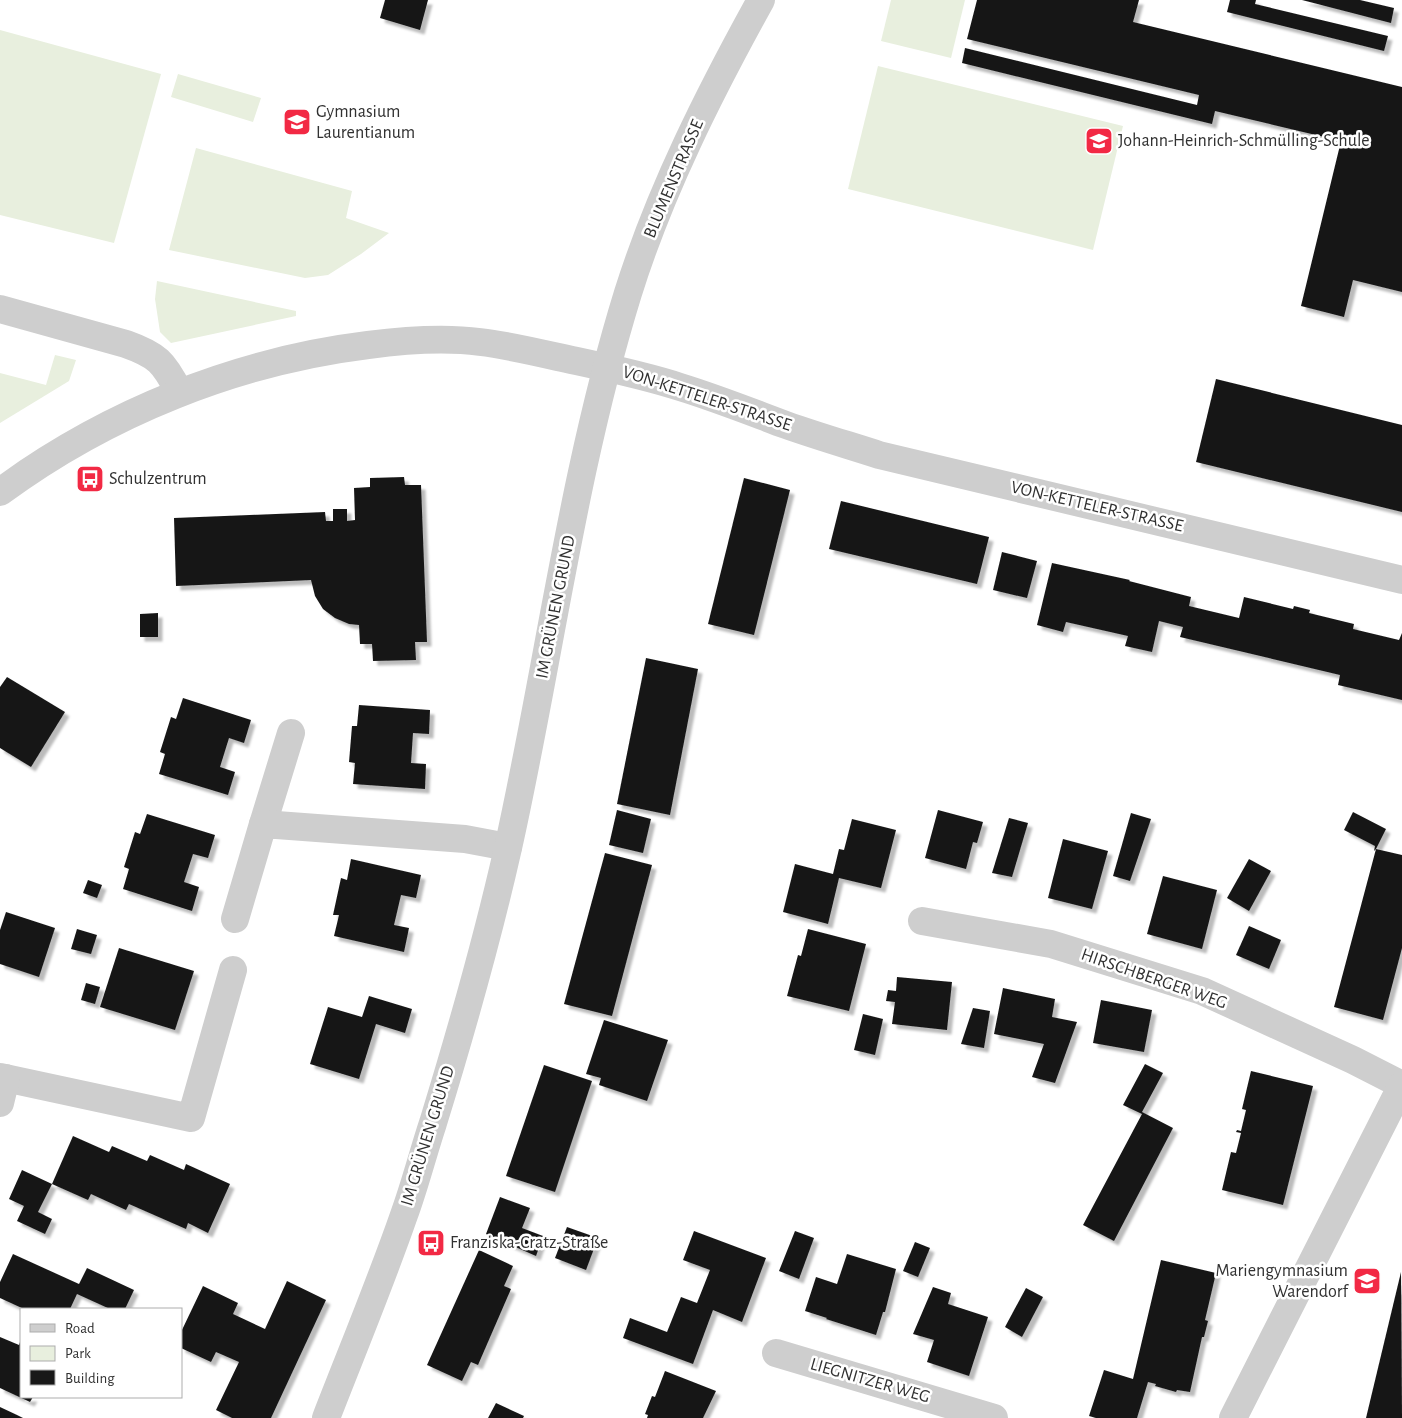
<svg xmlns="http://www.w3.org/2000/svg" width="1402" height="1418" viewBox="0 0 1402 1418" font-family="'Alegreya Sans',sans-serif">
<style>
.green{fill:#e8efde}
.building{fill:#181818;filter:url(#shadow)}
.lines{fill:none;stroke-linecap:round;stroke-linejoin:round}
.minor{stroke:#cecece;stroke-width:28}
.labels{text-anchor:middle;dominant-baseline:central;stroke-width:5;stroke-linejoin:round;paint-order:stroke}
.poi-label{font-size:18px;fill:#313131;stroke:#fff;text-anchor:start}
.street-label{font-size:18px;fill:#313131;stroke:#fff}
</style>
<defs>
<filter id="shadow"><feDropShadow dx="4.5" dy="4.5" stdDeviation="1" flood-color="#0004"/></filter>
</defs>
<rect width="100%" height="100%" fill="#fff"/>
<g class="green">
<polygon points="891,0 965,0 951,58 881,41"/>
<polygon points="0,30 161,74 114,243 0,215"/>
<polygon points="878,66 1123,126 1093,250 848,189"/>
<polygon points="178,74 261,98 253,122 171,97"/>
<polygon points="196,148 352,191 346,218 389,233 361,254 328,275 305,278 169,250"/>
<polygon points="157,281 296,311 296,316 171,343 160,332 155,299"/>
<polygon points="55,355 76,360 69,381 0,423 0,373 46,385"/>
</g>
<g class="building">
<polygon points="385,0 428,0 420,30 380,18"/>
<polygon points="977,0 1139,0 1133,22 1402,87 1402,292 1353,280 1344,317 1301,306 1341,141 1215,111 1212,124 962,63 965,48 1197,105 1199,95 967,39"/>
<polygon points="1230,0 1256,0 1255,4 1388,36 1384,51 1227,12"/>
<polygon points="1302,0 1360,0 1394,8 1391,23"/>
<polygon points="1216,379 1402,425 1402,512 1196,462"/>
<polygon points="404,477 405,485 421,485 427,642 415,642 416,660 373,661 372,644 360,644 359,625 349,624 335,618 323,609 315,596 311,580 176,586 174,518 325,512 326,521 333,521 333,509 347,509 347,521 355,520 354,488 370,487 370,478"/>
<polygon points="744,478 790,490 754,635 708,624"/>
<polygon points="841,501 989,537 977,584 829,549"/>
<polygon points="1002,552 1037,561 1027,598 993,590"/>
<polygon points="1052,563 1130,580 1129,581 1191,597 1189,606 1239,618 1244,597 1293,609 1294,606 1310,610 1309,613 1354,624 1353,629 1399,640 1402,633 1402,700 1338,685 1340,675 1180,637 1183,627 1159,621 1152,652 1125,646 1128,636 1066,622 1063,632 1037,625"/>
<polygon points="158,613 158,637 140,637 140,614"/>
<polygon points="646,658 698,669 670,815 617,804"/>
<polygon points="7,677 65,712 31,767 0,748 0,687"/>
<polygon points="183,698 251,720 244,743 229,738 220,767 235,772 228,795 159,774 165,754 160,752 171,717 176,719"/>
<polygon points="359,705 430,710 429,734 413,733 411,763 426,764 425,789 353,784 355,763 349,762 352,726 357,726"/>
<polygon points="617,810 651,819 643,853 609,845"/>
<polygon points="938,810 983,822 977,843 973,842 966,869 925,858"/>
<polygon points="1353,812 1386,829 1376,849 1402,855 1402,948 1383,1020 1334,1007 1376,849 1374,851 1375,846 1344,830"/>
<polygon points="1131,813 1151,819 1130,881 1113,876"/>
<polygon points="147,814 215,835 208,858 193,854 184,882 199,887 192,911 123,889 129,869 124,867 135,832 140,834"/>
<polygon points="1009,818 1028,823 1012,877 992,873"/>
<polygon points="852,819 896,830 881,888 839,878 828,924 783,912 795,864 833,874 839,849 844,850"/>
<polygon points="1063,839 1108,851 1092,909 1048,898"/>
<polygon points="605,853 652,865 612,1016 564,1004"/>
<polygon points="351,859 421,875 416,898 401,895 394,925 409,928 404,952 334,936 339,915 333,915 341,878 347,880"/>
<polygon points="1249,859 1271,871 1249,911 1227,898"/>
<polygon points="1163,876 1217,890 1202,949 1147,934"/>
<polygon points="88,880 102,885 97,898 83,893"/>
<polygon points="6,912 55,928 39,977 0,964 0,930"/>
<polygon points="1249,926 1281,940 1269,969 1236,955"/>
<polygon points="77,929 97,935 91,954 71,949"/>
<polygon points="808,929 866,944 849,1011 787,996 798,955 801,956"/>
<polygon points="119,948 194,971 175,1030 100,1007"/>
<polygon points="897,977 952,982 947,1030 892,1024 895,1002 886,1001 888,990 896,991"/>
<polygon points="86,983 100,987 95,1004 81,1000"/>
<polygon points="1003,988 1055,999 1052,1017 1077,1022 1055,1083 1032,1077 1044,1044 994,1034"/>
<polygon points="369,996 412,1009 405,1033 376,1024 359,1079 310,1064 328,1007 362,1017"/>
<polygon points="1101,1000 1152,1010 1144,1052 1093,1043"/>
<polygon points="973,1008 990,1011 984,1048 961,1044"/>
<polygon points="863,1014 883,1019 875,1055 854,1050"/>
<polygon points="604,1020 668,1040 647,1101 599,1085 601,1078 586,1074"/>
<polygon points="1145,1064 1163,1073 1142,1112 1173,1128 1114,1241 1083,1225 1142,1114 1123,1105"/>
<polygon points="544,1065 592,1081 555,1192 506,1176"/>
<polygon points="1251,1071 1313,1086 1283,1205 1222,1190 1231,1152 1236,1153 1241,1133 1236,1132 1237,1130 1241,1131 1246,1110 1242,1109"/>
<polygon points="73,1136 109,1152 112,1146 147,1161 150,1155 184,1170 186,1164 230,1184 208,1233 188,1223 186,1229 129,1204 126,1210 91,1194 88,1200 52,1184"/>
<polygon points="22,1170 52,1184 38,1212 52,1219 45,1234 17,1221 24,1206 9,1199"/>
<polygon points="500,1197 530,1208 522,1228 543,1236 536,1256 486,1234"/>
<polygon points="567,1227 598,1238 586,1270 555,1258"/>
<polygon points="694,1231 766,1258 742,1322 713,1310 693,1364 623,1338 630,1318 667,1332 681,1297 697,1303 710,1270 683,1260"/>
<polygon points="795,1231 814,1238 799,1279 779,1271"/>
<polygon points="915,1242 930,1248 918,1277 903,1271"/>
<polygon points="479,1250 513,1266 504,1286 511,1289 478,1365 471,1362 462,1381 427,1365"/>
<polygon points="13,1254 79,1284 87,1268 134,1290 125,1309 110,1309 77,1294 70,1309 24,1309 0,1298 0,1282"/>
<polygon points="847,1254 896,1269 885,1312 883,1312 876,1335 826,1319 827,1318 805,1311 816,1277 837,1284"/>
<polygon points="1161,1260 1216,1273 1205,1320 1208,1321 1204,1337 1202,1337 1190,1392 1177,1390 1176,1392 1155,1386 1156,1384 1148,1382 1137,1418 1096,1418 1089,1416 1104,1370 1133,1379"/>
<polygon points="1401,1272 1402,1418 1366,1418"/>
<polygon points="287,1281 326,1300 271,1418 232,1418 216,1410 239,1362 216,1352 211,1362 181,1348 181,1332 203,1286 238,1303 233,1314 265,1329"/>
<polygon points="933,1287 951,1293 948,1304 988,1317 969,1376 927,1362 934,1340 913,1334"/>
<polygon points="1026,1288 1043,1297 1022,1337 1005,1327"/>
<polygon points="0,1337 19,1345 21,1339 21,1397 33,1397 30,1402 0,1388"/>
<polygon points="665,1371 716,1391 703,1418 647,1418 648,1415 645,1414 652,1396 655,1397"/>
<polygon points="496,1403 524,1416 523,1418 488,1418"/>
<polygon points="0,1407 17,1415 23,1418 0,1418"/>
</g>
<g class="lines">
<g class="minor">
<path d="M0 309 126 344C157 355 164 362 179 392"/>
<path d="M0 492C107 413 237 361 368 345 406 340 443 337 480 342 506 345 532 351 558 357 599 366 640 374 680 387 716 398 751 412 786 425 817 436 848 445 879 455L1402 580"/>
<polyline points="263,824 291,733"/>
<polyline points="235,919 263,824 465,839 508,847"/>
<polyline points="922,921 1051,944 1202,991 1353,1060 1402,1085"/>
<polyline points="0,1077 191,1118 233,970"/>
<polyline points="0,1103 6,1078"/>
<polyline points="776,1353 994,1418"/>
<path d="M326 1418C352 1351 380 1284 404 1215 415 1185 423 1153 433 1123 461 1032 487 941 508 848 549 664 572 474 628 293 660 191 709 94 761 0"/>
<polyline points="1233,1418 1402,1085"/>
</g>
</g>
<defs>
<symbol id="school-square" viewBox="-11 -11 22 22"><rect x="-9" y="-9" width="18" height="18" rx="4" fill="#f22944" stroke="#fff"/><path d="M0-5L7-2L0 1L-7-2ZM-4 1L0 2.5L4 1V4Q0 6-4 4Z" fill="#fff"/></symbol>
<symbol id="bus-square" viewBox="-11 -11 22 22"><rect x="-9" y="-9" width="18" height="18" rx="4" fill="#f22944" stroke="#fff"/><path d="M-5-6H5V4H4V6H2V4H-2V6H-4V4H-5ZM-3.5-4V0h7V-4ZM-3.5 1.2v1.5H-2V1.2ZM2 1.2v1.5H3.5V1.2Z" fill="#fff"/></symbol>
</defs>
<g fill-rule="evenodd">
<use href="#school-square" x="281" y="106" width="32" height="32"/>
<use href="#school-square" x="1083" y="125" width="32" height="32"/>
<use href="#bus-square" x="74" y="463" width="32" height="32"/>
<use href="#bus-square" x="415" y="1227" width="32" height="32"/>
<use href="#school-square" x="1351" y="1265" width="32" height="32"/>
</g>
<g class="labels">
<g class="poi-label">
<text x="316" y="112">Gymnasium<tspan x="316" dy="21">Laurentianum</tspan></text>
<text x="1118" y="141">Johann-Heinrich-Schmülling-Schule</text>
<text x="109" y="479">Schulzentrum</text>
<text x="450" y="1243">Franziska-Cratz-Straße</text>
<text x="1348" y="1271" text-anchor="end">Mariengymnasium<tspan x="1348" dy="21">Warendorf</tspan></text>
</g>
<g class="street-label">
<text transform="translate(674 179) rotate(-67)">BLUMENSTRASSE</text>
<text transform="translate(707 399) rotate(18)">VON-KETTELER-STRASSE</text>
<text transform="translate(1097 507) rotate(13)">VON-KETTELER-STRASSE</text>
<text transform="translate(556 607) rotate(-79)">IM GRÜNEN GRUND</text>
<text transform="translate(1154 979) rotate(19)">HIRSCHBERGER WEG</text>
<text transform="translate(428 1136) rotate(-73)">IM GRÜNEN GRUND</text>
<text transform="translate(870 1381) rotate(16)">LIEGNITZER WEG</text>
</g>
</g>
<rect x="20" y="1308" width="162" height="90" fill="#ffffff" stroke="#adadad"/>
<rect x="30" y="1324" width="25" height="8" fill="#cecece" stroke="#adadad"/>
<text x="65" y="1333" font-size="15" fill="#313131">Road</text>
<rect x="30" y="1346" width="25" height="15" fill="#e8efde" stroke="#adadad"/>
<text x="65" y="1358" font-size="15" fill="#313131">Park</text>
<rect x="30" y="1370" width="25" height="15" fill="#181818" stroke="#adadad"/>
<text x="65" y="1383" font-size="15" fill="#313131">Building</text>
</svg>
